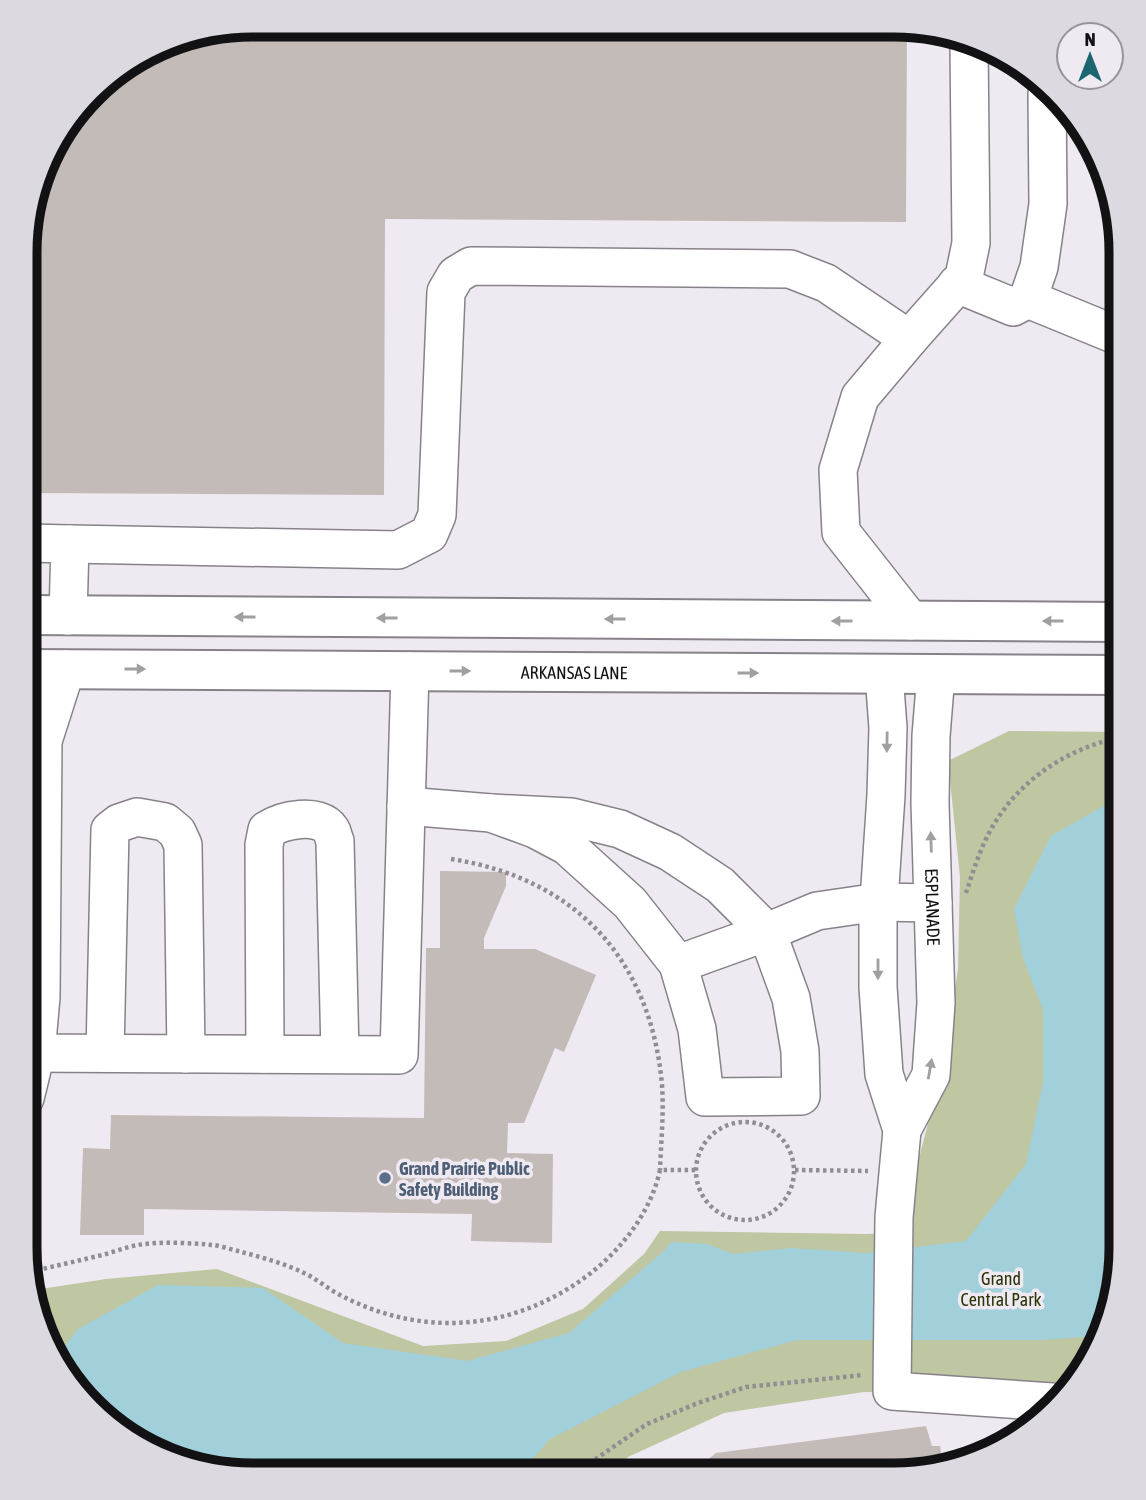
<svg xmlns="http://www.w3.org/2000/svg" width="1146" height="1500" viewBox="0 0 1146 1500" font-family="'Asap Condensed',sans-serif">
<style>
.green{fill:#bec6a2}
.water{fill:#a1d0da}
.building{fill:#c3bbb7}
.lines{fill:none;stroke-linecap:round;stroke-linejoin:round}
.minor-casing{stroke:#878289;stroke-width:40}
.major-casing{stroke:#878289;stroke-width:42}
.path{stroke:#908d93;stroke-width:4.5;stroke-dasharray:3.5 3.5;stroke-linecap:butt}
.minor{stroke:#fff;stroke-width:37}
.major{stroke:#fff;stroke-width:38}
.oneway{fill:#a0a0a1}
.service-dot{fill:#5c6f8a;stroke:#efeaf2;stroke-width:2.5}
.labels{text-anchor:middle;dominant-baseline:central;stroke-width:7;stroke-linejoin:round;paint-order:stroke}
.street-label{font-size:18px;fill:#121113;stroke:#efeaf2}
.service-label{font-size:18px;font-weight:bold;fill:#4e5e75;stroke:#efeaf2;text-anchor:start}
.park-label{font-size:18px;fill:#2d3205;stroke:#efeaf2}
.rim{fill:none;stroke:#121113;stroke-width:9}
</style>
<rect width="100%" height="100%" fill="#efeaf2"/>
<polygon class="green" points="1009,731 1121,732 1121,1264 1084,1374 1061,1395 864,1392 724,1413 628,1457 605,1475 222,1474 125,1437 48,1349 34,1290 106,1279 217,1269 423,1346 506,1341 583,1309 644,1254 660,1231 866,1234 913,1232 915,1173 942,1071 958,969 960,877 948,761"/>
<polygon class="water" points="1121,796 1121,1264 1096,1336 1040,1340 797,1340 681,1372 550,1439 519,1474 222,1474 125,1437 56,1358 78,1329 158,1285 263,1288 343,1343 467,1361 569,1333 665,1250 671,1242 707,1244 733,1254 791,1248 865,1253 966,1241 1026,1164 1043,1082 1043,1010 1023,958 1014,909 1051,836"/>
<g class="building">
<polygon points="251,24 907,26 906,222 385,219 384,495 26,493 26,221 55,138 102,81 178,37"/>
<polygon points="440,871 506,872 506,886 484,938 484,949 535,949 596,975 564,1052 555,1048 524,1123 508,1123 507,1153 553,1154 552,1243 471,1241 472,1214 144,1209 144,1235 80,1235 83,1148 110,1149 111,1115 424,1118 426,948 440,948"/>
<rect x="25" y="1163" width="14" height="39"/>
<polygon points="926,1426 932,1446 940,1446 943,1464 895,1475 689,1475 716,1453"/>
</g>
<g class="lines">
<defs>
<g id="minor">
<polyline points="957,284 1013,307 1028,299 1039,267 1048,204 1047,93"/>
<polyline points="1028,299 1121,337"/>
<polyline points="909,339 860,397 838,470 841,532 911,621"/>
<polyline points="26,543 70,544 68,616"/>
<polyline points="70,544 398,550 429,534 437,515 446,292 456,275 471,266 790,269 826,283 909,339 964,277 971,243 969,43"/>
<polyline points="884,674 888,728 886,795 878,916 878,987 884,1074 902,1130"/>
<path id="s1" d="M936 674 931 736 930 803 936 1003 931 1075 902 1130 894 1217 892 1391 1052 1402"/>
<polyline points="406,806 491,813 535,829 567,846 630,903 678,964 767,932 817,911 879,902 933,903"/>
<polyline points="491,813 571,817 620,829 670,852 720,885 767,932 791,998 800,1051 801,1096 705,1097 697,1029 678,964"/>
<polyline points="25,1053 399,1055 410,671"/>
<polyline points="105,1053 110,830 119,823 137,817 165,822 177,832 183,845 186,1054"/>
<path d="M265 1054 264 845 267 830C282 820 319 812 331 830 333 833 333 837 335 841L340 1054"/>
<polyline points="25,1098 36,1053 41,997 43,741 66,669"/>
</g>
<g id="major">
<polyline points="26,615 1121,622"/>
<path id="s2" d="M26 669 1121 675"/>
</g>
</defs>
<use href="#minor" class="minor-casing"/>
<use href="#major" class="major-casing"/>
<g class="path">
<path d="M451 859C575 878 651 959 662 1085 664 1113 661 1142 660 1170"/>
<path d="M966 893C972 875 978 855 987 837 1013 784 1064 749 1121 737"/>
<circle cx="745" cy="1171" r="49"/>
<polyline points="795,1170 868,1171"/>
<path d="M30 1272C54 1266 78 1261 102 1255 114 1252 126 1247 138 1245 162 1241 189 1243 213 1245 221 1246 230 1249 238 1251 260 1257 284 1263 304 1273 317 1279 328 1289 340 1295 418 1336 504 1332 577 1283 616 1257 650 1216 660 1170H696"/>
<polyline points="572,1475 647,1424 698,1403 746,1387 863,1375"/>
</g>
<use href="#minor" class="minor"/>
<use href="#major" class="major"/>
</g>
<defs><path id="oneway-solid" d="M-6-.8H1V-3.2L6.5 0L1 3.2V.8H-6Z" transform="scale(1.75)"/></defs>
<g class="oneway">
<use href="#oneway-solid" transform="translate(245 617) rotate(-180)"/>
<use href="#oneway-solid" transform="translate(387 618) rotate(-180)"/>
<use href="#oneway-solid" transform="translate(615 619) rotate(-180)"/>
<use href="#oneway-solid" transform="translate(842 621) rotate(-180)"/>
<use href="#oneway-solid" transform="translate(1053 621) rotate(-180)"/>
<use href="#oneway-solid" transform="translate(135 669)"/>
<use href="#oneway-solid" transform="translate(460 671)"/>
<use href="#oneway-solid" transform="translate(748 673)"/>
<use href="#oneway-solid" transform="translate(887 742) rotate(91)"/>
<use href="#oneway-solid" transform="translate(931 842) rotate(-92)"/>
<use href="#oneway-solid" transform="translate(878 969) rotate(90)"/>
<use href="#oneway-solid" transform="translate(930 1069) rotate(-80)"/>
</g>
<circle class="service-dot" cx="385" cy="1178" r="7"/>
<g class="labels">
<g class="street-label">
<text stroke="none"><textPath href="#s2" startOffset="548">ARKANSAS LANE</textPath></text>
<text stroke="none"><textPath href="#s1" startOffset="233">ESPLANADE</textPath></text>
</g>
<g class="service-label">
<text x="399" y="1168">Grand Prairie Public<tspan x="399" dy="21">Safety Building</tspan></text>
</g>
<g class="park-label">
<text x="1001" y="1278">Grand<tspan x="1001" dy="21">Central Park</tspan></text>
</g>
</g>
<path d="M0 0H1146V1500H0ZM252 37H894A215 215 0 0 1 1109 252V1248A215 215 0 0 1 894 1463H252A215 215 0 0 1 37 1248V252A215 215 0 0 1 252 37Z" fill="#ddd9e0" fill-rule="evenodd"/>
<path class="rim" d="M252 37H894A215 215 0 0 1 1109 252V1248A215 215 0 0 1 894 1463H252A215 215 0 0 1 37 1248V252A215 215 0 0 1 252 37Z"/>
<g transform="translate(1090 56)"><circle r="33" fill="#efeaf2" stroke="#979399" stroke-width="2"/>
<path d="M0-5L12 26L0 18L-12 26Z" fill="#1b6670"/>
<text y="-10" font-size="19" font-weight="bold" text-anchor="middle" fill="#121113">N</text>
</g>
</svg>
